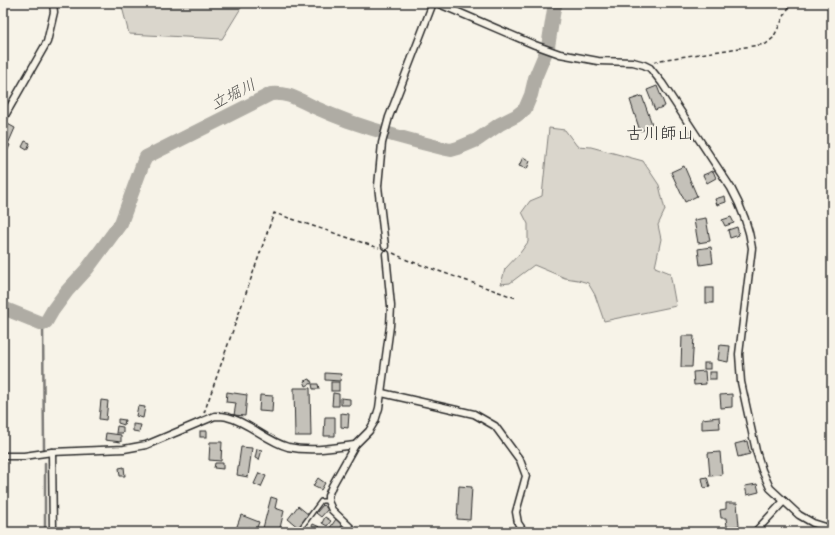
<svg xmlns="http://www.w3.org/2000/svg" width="835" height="535" viewBox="0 0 835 535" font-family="Itim,'Klee One',sans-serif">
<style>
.green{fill:#dad6cc;stroke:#82807c}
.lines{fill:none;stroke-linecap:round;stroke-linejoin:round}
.stream{stroke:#7a7874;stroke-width:2.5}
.river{stroke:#afaca4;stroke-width:14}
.building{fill:#c4c1b9;stroke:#2b2b2b}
.lane-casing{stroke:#2b2b2b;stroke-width:6}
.street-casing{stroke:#2b2b2b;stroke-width:9}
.path{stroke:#2b2b2b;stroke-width:1.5;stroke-dasharray:4 3;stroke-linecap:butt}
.lane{stroke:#f7f3e8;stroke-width:3}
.street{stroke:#f7f3e8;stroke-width:6}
.labels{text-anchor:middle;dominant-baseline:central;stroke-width:4;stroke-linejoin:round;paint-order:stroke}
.water-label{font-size:16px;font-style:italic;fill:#53524f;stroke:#f7f3e8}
.quarter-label{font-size:17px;fill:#2b2b2b;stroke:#f7f3e8}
</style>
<rect width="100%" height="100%" fill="#f7f3e8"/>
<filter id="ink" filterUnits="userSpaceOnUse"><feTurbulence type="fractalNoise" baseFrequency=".025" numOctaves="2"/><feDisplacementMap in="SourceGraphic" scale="8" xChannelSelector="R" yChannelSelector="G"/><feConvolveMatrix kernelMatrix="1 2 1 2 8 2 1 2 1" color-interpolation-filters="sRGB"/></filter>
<g filter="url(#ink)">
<g class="green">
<polygon points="121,3 244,3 222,39 129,34"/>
<polygon points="549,128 565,130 577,146 591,147 643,161 659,185 665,210 658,225 661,239 655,267 670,273 676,306 604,321 595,295 588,283 578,280 565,278 534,265 510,283 501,284 505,269 520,253 528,242 528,224 522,212 530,201 542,196"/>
</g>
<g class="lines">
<g class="stream">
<polyline points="43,324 44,450"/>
<polyline points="45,463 45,532"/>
</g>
<path class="river" d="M3 308 43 324 46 322 53 310 67 291 87 269 121 223 143 163 146 157 271 94C288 92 299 100 314 107 325 112 337 117 348 121 380 132 413 141 446 149L451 150 458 148 477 140 500 124 516 116 525 109 531 95 535 78 548 47 554 9 556 3"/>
</g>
<g class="building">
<polygon points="657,86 665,106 655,110 647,90"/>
<polygon points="642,96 653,127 640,131 630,100"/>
<polygon points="4,122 15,128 8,144 10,145 3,160 3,125"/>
<polygon points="25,141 30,143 27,150 22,147"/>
<polygon points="523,157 530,161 527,169 519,166"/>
<polygon points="684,166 697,196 685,202 671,172"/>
<polygon points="713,171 716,178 707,183 703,175"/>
<polygon points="725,196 726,202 717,205 715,199"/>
<polygon points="731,217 734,223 725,226 722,220"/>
<polygon points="706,218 710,241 698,243 694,220"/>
<polygon points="737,227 739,235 730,238 728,230"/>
<polygon points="711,247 713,263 700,265 698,249"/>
<rect x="706" y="288" width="7" height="15"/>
<polygon points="682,336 694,336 692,367 681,367"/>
<polygon points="720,345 730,346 728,362 718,360"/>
<rect x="704" y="363" width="6" height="6"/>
<polygon points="705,371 706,384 694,385 693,372"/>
<rect x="709" y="372" width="7" height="7"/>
<polygon points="325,373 341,374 340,381 325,380"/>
<polygon points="310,379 312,383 306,386 304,381"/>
<rect x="331" y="382" width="8" height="9"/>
<polygon points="312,384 318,384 319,389 313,389"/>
<polygon points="294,388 310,388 311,436 295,436"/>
<polygon points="227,392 247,395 245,416 234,415 236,403 226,402"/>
<polygon points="333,393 339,394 339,406 332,406"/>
<polygon points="732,394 732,407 721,408 720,395"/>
<polygon points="260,395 273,396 272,412 259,411"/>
<polygon points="341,398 350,399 350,405 341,405"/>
<polygon points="101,400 108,401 106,420 99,419"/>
<polygon points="138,406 145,407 143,418 136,416"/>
<polygon points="341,413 349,414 348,428 341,427"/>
<polygon points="325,417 335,417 335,436 324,436"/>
<polygon points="719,417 720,428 702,429 702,419"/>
<polygon points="118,419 125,420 124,425 118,423"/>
<polygon points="133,424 141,425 139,432 133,431"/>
<polygon points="117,426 123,427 123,433 116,433"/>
<rect x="200" y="431" width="7" height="6"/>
<polygon points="106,433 121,435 121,442 105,440"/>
<polygon points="747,441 750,454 738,457 735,444"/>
<polygon points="210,442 222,442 221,461 209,460"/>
<polygon points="241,447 252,448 248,477 237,475"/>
<polygon points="257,449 262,450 259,460 255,458"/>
<polygon points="720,452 722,475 710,476 708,453"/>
<polygon points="215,463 223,463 223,469 214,468"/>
<polygon points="124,467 125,476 120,476 119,468"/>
<polygon points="259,473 266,476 261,487 254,484"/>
<polygon points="707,477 710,487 704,488 702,478"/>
<polygon points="318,478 325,483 321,490 313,486"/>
<polygon points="757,484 759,492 747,495 745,486"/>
<polygon points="459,486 472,487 470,520 457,519"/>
<polygon points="271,497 277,499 275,508 284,511 279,532 262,532"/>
<polygon points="726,503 737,503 739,526 727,527 726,518 721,518 720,510 726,509"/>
<polygon points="323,505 328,509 321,517 316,513"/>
<polygon points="298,506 309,515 299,528 288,519"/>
<polygon points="241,515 259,522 256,530 248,527 246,532 236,529"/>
<polygon points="325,517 331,521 327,526 322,523"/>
<polygon points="336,519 343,524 338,532 330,532 328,531"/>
<polygon points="313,524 326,530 325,532 314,532 315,530 311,528"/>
</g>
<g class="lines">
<defs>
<polyline id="lane" points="298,532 321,501 328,501"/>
<g id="street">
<path d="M437 3 535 45 560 54 598 61 633 62 644 65 650 68 662 83 731 188C742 208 749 226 752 248L739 354 741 382 756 451 762 470 770 488 799 515 813 523 832 529"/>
<polyline points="3,119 47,42 54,12 53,3"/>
<polyline points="385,246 378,186 382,143 389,117 433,3"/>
<polyline points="382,393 474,414 495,426 520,460 526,476 516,512 518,523 524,532"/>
<polyline points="52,452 53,532"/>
<path d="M3 456H24L52 452 124 449 146 445 215 416C219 416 224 416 227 417 249 422 266 441 288 447 310 452 333 448 355 445"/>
<polyline points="355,532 332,510 328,501 328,496 332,486 355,445 369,431 375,421 379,408 390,326 391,306 386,254"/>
<polyline points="509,532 512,531 520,532"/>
<polyline points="755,532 784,501"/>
</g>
</defs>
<use href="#lane" class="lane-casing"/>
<use href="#street" class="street-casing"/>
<g class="path">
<polyline points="654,62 660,60 766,44 773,38 791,3"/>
<polyline points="393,253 407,260 516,298"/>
<polyline points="204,413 274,213 379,248"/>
</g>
<use href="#lane" class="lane"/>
<use href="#street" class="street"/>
</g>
</g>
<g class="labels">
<g class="water-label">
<text transform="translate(233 94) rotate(-27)">立堀川</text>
</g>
<g class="quarter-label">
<text x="660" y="133">古川師山</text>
</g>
</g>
<rect width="835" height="535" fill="none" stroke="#f7f3e8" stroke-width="16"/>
<rect x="8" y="8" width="819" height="519" fill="none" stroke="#2b2b2b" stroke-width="1.5" filter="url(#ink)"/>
</svg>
